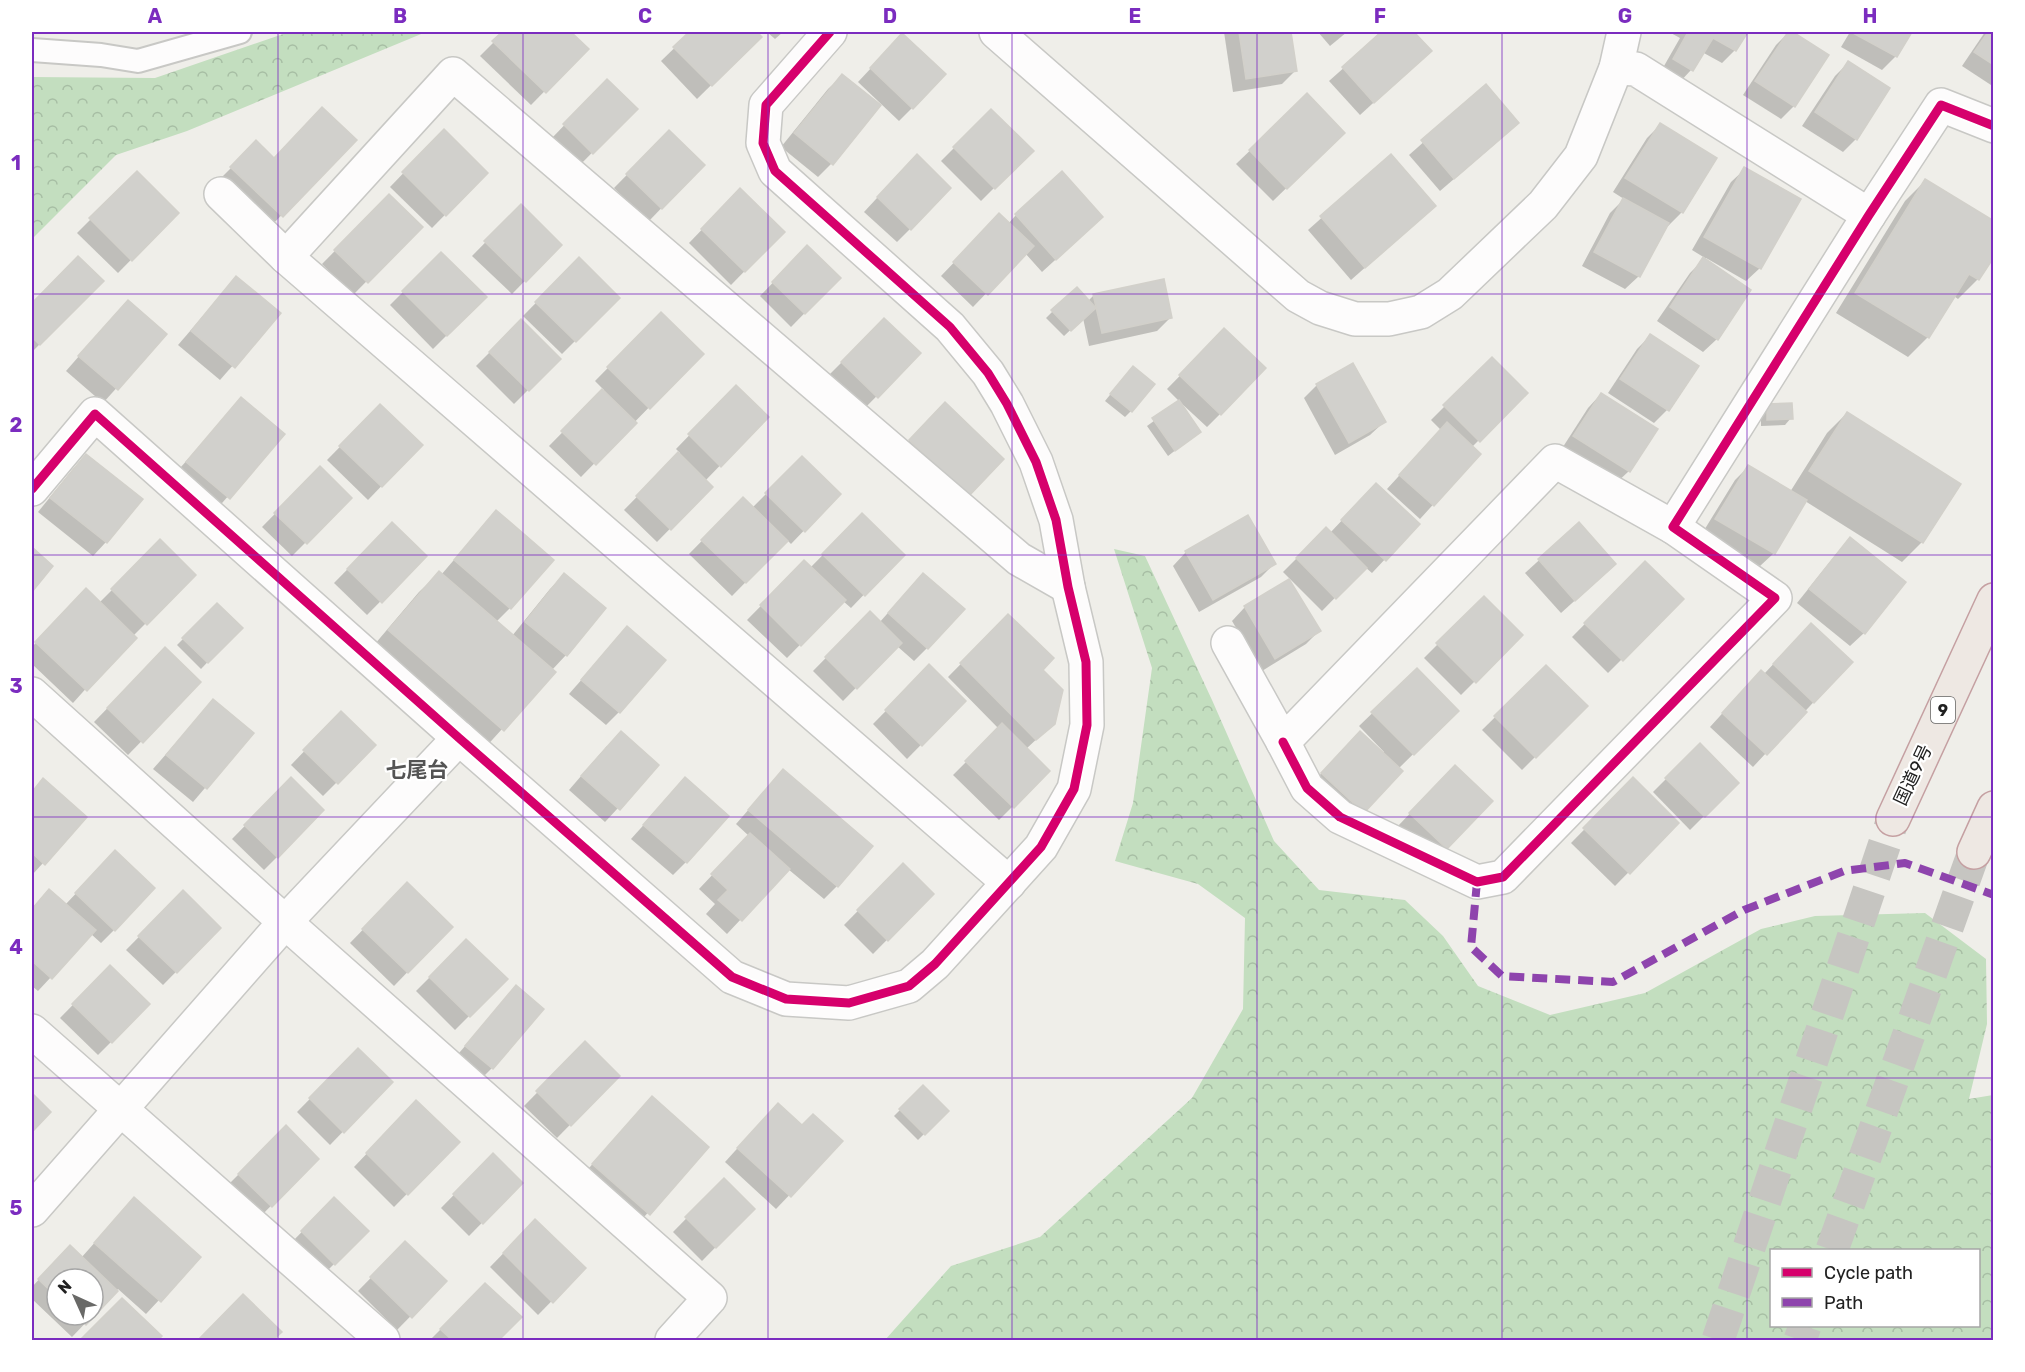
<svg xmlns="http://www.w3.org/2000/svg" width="2025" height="1372" viewBox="0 0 2025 1372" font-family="Rubik,'Noto Sans JP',sans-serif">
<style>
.forest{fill:url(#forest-crowns);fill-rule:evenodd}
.shadow{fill:#0003;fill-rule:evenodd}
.building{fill:#d1d0cc;stroke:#d2d0ca;stroke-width:1.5}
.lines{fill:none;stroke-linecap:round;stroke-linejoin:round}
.trunk-tunnel{stroke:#c6c5c1;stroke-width:33;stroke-dasharray:33 16;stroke-linecap:butt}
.service-casing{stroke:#c8c8c5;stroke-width:26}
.minor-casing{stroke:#c8c8c5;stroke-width:36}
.tertiary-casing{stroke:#c8c8c5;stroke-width:36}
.trunk-casing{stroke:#c5a0a2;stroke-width:36}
.service{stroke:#fdfcfc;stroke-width:22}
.minor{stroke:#fdfcfc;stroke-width:33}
.tertiary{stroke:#fdfcfc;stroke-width:33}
.trunk{stroke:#eee8e3;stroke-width:33}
.quiet{stroke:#8e44ad;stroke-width:8;stroke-dasharray:15 8;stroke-linecap:butt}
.cycleway-casing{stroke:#fff;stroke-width:13}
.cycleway{stroke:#d6006c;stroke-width:9}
.grid{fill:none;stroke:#7b2cbf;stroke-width:1.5;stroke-opacity:0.55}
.labels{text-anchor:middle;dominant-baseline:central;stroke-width:4.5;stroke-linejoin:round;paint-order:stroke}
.shield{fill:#fff;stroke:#646464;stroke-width:1.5}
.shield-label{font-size:16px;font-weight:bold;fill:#212121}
.street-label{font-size:18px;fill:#212121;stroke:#fff}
.quarter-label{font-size:21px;font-weight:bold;fill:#545454;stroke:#fff}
.neatline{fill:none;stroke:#7b2cbf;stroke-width:2}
.grid-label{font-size:20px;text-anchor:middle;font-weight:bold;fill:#7b2cbf}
</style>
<defs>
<pattern id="forest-crowns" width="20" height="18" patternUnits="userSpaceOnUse" patternTransform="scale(1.5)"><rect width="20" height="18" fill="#c3debf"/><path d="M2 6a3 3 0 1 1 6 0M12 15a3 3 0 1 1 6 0" fill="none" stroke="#a7bea4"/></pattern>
</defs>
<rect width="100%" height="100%" fill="#efeee9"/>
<g class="forest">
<polygon points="289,32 426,32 187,131 116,155 32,239 32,77 155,78"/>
<path d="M1114 549 1145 556 1212 700 1274 841 1319 890 1405 900 1443 936 1478 986 1550 1015 1645 993 1761 929 1815 916 1925 913 1986 959 1987 1024 1969 1099 1993 1095V1340H885L951 1266 1040 1237 1192 1098 1243 1009 1245 918 1198 884 1115 861 1133 803 1152 668ZM1772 1250H1978V1326H1772Z"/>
</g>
<g class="shadow">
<polygon points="504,32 569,32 586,49 531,105 480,56"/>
<polygon points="691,32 755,32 760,37 697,99 661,61"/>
<polygon points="767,32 783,32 775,39"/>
<polygon points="1224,32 1290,32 1295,71 1282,84 1233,92"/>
<polygon points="1318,32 1347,32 1330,46"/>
<polygon points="1384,32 1412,32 1430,51 1360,115 1329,81"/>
<polygon points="1669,32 1746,32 1735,50 1722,63 1702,52 1691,70 1678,84 1660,73 1680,38"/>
<polygon points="1789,32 1827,55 1794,106 1781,119 1743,95 1776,45"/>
<polygon points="1850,32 1910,32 1896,56 1882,70 1841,47"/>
<polygon points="1985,32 1994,32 1994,87 1962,66"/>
<polygon points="889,49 912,108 899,121 858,82"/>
<polygon points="1848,63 1856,139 1843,152 1802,126 1835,76"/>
<polygon points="842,76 879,106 831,164 818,177 781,147 828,89"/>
<polygon points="607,81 635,109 578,167 551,139"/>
<polygon points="1486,87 1504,136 1440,191 1409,155"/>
<polygon points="1307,96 1343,133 1273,201 1236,164"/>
<polygon points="991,111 1031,151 981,201 941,161"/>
<polygon points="1660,125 1715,159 1681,213 1668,226 1666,225 1639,276 1625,289 1582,266 1610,213 1624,199 1613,192 1647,138"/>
<polygon points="444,131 486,173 432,228 390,187"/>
<polygon points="669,132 703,165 648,222 614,188"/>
<polygon points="355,140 268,229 218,181 256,143 274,160"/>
<polygon points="1391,156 1420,219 1351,280 1308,230"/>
<polygon points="1745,169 1760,268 1746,281 1706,258 1704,260 1717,339 1703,352 1657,321 1690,273 1705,258 1692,250 1731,182"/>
<polygon points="903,170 910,229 897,242 864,212"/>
<polygon points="137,173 177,213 118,273 77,233"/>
<polygon points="1925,181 1978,279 1958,299 1954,296 1928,337 1908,357 1836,313 1905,201"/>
<polygon points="740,190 783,232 731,285 689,243"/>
<polygon points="389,196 420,227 353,295 322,264"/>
<polygon points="521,206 560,245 512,294 472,256"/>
<polygon points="1016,215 1088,230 1042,272 1025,253 973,307 941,276 986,229 1008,224"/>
<polygon points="807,247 839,278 791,327 760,296"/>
<polygon points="441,254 485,297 433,349 390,305"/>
<polygon points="78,258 102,281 32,352 32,305"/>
<polygon points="579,259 618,298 562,354 523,316"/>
<polygon points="236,278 279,313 220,380 178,345"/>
<polygon points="1094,295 1170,318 1157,331 1089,346 1083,318 1064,336 1046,318 1053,311 1088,301"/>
<polygon points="661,314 701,354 581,477 549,446 604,390 595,381"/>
<polygon points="115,315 165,334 103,403 66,371"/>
<polygon points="884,320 919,353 863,410 828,376"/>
<polygon points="521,321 559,359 514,404 476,366"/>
<polygon points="1650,336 1667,410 1654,423 1608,393 1637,349"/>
<polygon points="1211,344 1220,414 1207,427 1180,402 1179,403 1199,432 1168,456 1147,426 1180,402 1167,389"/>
<polygon points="1492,359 1526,393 1472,447 1479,454 1420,519 1387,489 1441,430 1431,420"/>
<polygon points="1127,374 1131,411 1125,417 1105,401"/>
<polygon points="1317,385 1384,422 1370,435 1335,455 1304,398"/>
<polygon points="736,387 767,417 705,481 711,487 657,542 624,510 680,453 676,449"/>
<polygon points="1601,394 1629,471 1615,484 1561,450 1588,408"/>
<polygon points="241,399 283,434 215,511 173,476"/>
<polygon points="945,404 954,509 897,454"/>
<polygon points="380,406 421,445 368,500 327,460"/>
<polygon points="1767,406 1791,418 1785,425 1761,426 1761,412"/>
<polygon points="1847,413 1959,484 1922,542 1902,562 1805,501 1774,553 1760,566 1703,532 1735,480 1748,467 1790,492 1827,433"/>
<polygon points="86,456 141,499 106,542 93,556 38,512 73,469"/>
<polygon points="802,458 839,494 791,544 787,540 732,596 689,554 743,499 752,508"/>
<polygon points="320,468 350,498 292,556 262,527"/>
<polygon points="1363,498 1418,524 1372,573 1365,567 1322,611 1283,572 1326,529 1330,533"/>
<polygon points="862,515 902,555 851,608 843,601 787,658 747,620 804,562 810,568"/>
<polygon points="392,524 425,556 367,615 334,583"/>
<polygon points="1579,524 1601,577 1561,613 1525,573"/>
<polygon points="483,526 510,608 496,622 512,636 550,589 564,575 604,609 566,655 552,670 554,672 483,750 369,651 419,592 439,573 441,575"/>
<polygon points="1850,539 1904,583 1864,633 1850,646 1797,603 1837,553"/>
<polygon points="160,542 194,575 133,636 73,703 32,664 32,647 72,604 99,603"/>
<polygon points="32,549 51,566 32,590"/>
<polygon points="1186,552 1274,564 1261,577 1199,612 1173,566"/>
<polygon points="1645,563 1682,599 1608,673 1572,637"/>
<polygon points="910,588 927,648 914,661 897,646 843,701 813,671 870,613 879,623"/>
<polygon points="1484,598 1521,635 1461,695 1424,658"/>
<polygon points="217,605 240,628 201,669 177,645"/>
<polygon points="1245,607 1319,631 1306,644 1262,671 1232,621"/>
<polygon points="1008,616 1041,670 1054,723 1026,749 1048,771 999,820 953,775 999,729 948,677"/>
<polygon points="627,628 619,712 606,725 569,694"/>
<polygon points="1798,638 1851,662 1753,767 1710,727 1748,685 1764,674"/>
<polygon points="165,649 199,682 128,755 94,722"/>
<polygon points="929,667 964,701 907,759 873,724"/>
<polygon points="1546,667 1586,706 1522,770 1482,730"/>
<polygon points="1417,670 1457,711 1398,769 1363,812 1309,787 1346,746 1382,754 1384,752 1359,726"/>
<polygon points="213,701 252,733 193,802 153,769"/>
<polygon points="341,713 374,745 323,796 291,765"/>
<polygon points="1700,745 1737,783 1690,830 1653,792"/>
<polygon points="607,746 618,808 605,822 569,790"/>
<polygon points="291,779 277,857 264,870 232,839"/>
<polygon points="685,779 686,862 673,875 631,839"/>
<polygon points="1633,780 1677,823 1615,886 1571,843"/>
<polygon points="43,781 43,863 32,875 32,792"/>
<polygon points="1441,781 1446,848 1433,861 1397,827"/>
<polygon points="770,785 837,886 824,899 788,869 727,934 706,914 715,904 699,889 749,836 736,824"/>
<polygon points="903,865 932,894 873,954 844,925"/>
<polygon points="102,866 114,930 101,943 91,934 38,991 32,986 32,910 49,891 65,905"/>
<polygon points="407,884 451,927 394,986 350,943"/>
<polygon points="183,892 219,928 163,985 126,950"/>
<polygon points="466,941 506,979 455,1030 416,991"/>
<polygon points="110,967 148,1005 98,1055 60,1018"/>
<polygon points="516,987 492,1068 479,1081 453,1060"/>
<polygon points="585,1044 618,1076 557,1138 524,1106"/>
<polygon points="358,1050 391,1082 330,1145 297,1112"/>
<polygon points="923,1087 947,1111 918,1140 894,1116"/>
<polygon points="652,1098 707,1147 635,1227 580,1178"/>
<polygon points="416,1102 458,1142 394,1207 354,1167"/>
<polygon points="765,1118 802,1127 841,1141 776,1209 725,1162"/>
<polygon points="286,1127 317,1159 257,1220 225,1188"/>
<polygon points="493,1155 521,1183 469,1236 441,1208"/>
<polygon points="724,1180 753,1209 702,1261 673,1232"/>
<polygon points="334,1199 367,1231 321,1277 289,1245"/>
<path d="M121 1213 199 1257 146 1314 118 1289 72 1337 32 1299V1287L57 1260 81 1258ZM57 1279H93V1315H57Z"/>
<polygon points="535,1221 584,1268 538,1315 490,1267"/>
<polygon points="405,1243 445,1281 397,1330 358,1291"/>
<polygon points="485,1285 520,1317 497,1340 430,1340"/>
<polygon points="243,1296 279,1332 271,1340 200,1340"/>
<polygon points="122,1300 160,1336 156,1340 82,1340"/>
</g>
<g class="building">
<polygon points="502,32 571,32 589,49 546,93 492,41"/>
<polygon points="689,32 757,32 762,37 712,86 673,47"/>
<polygon points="1239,32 1291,32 1297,71 1246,79"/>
<polygon points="1381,32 1414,32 1432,51 1374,103 1342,67"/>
<polygon points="1688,32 1748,32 1736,51 1713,38 1693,71 1673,59"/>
<polygon points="1788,32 1793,32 1829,55 1795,107 1755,81"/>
<polygon points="1854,32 1912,32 1897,57 1853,33"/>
<polygon points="1988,32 1994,32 1994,65 1974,52"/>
<polygon points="902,33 946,74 913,109 870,68"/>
<polygon points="1848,61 1890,88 1857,140 1815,112"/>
<polygon points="842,74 881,105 833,165 794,133"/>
<polygon points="607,79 638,109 593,154 563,124"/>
<polygon points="1486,84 1519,123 1454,179 1421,140"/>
<polygon points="1307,93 1345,133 1287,189 1249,150"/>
<polygon points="322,107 357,140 283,217 230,167 256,140 274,158"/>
<polygon points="991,109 1034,151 995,189 953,147"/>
<polygon points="1660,123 1717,158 1683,213 1625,178"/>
<polygon points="444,129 488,173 446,216 402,172"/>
<polygon points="669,130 705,165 662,209 626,174"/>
<polygon points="917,154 951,188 911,230 877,197"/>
<polygon points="1391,154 1436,206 1365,268 1320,216"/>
<polygon points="1744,167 1801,199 1761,269 1704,237"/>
<polygon points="137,171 179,213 132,261 89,218"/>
<polygon points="1062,171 1103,217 1056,260 1015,214"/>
<polygon points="1925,179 1994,221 1994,257 1979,280 1969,274 1929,338 1855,293"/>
<polygon points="740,188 785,232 745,272 701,229"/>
<polygon points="389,194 423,227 368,283 334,250"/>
<polygon points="1623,198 1669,223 1640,277 1594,252"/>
<polygon points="521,204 562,245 526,282 484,241"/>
<polygon points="999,213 1034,246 988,295 953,262"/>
<polygon points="807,245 841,278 805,314 772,282"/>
<polygon points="441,252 487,297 447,336 402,291"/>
<polygon points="78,256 104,281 40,345 32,337 32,303"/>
<polygon points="579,257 620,298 576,342 535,302"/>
<polygon points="1703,257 1751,290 1718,340 1670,307"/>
<polygon points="236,276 281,313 235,368 191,331"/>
<polygon points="1164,279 1172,318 1102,333 1093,294"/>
<polygon points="1077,287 1096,308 1071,331 1051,310"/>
<polygon points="128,300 167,334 118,390 78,356"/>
<polygon points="661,312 704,354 650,409 607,367"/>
<polygon points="884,318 921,353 878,398 841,362"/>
<polygon points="521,319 561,359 529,391 489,352"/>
<polygon points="1224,328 1266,368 1221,415 1179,375"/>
<polygon points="1650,334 1699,366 1669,411 1620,379"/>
<polygon points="1492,357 1528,393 1480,442 1443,405"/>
<polygon points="1353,363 1386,422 1349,443 1316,384"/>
<polygon points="1133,366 1155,384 1132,412 1110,394"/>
<polygon points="736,385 769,417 721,467 688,434"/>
<polygon points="602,389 637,423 596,465 561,431"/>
<polygon points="1601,393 1658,429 1630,472 1573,436"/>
<polygon points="241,397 285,434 230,499 186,462"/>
<polygon points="1179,400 1201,432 1175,451 1152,418"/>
<polygon points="945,402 1004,459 968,497 909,440"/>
<polygon points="1792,403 1793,419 1767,420 1767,404"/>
<polygon points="380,404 423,445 382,487 339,446"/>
<polygon points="1847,412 1961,484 1923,543 1809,471"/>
<polygon points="1447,422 1481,454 1434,506 1399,475"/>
<polygon points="678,452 713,487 671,530 636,496"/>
<polygon points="86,454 143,499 107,543 50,498"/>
<polygon points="802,456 841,494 805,532 765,493"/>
<polygon points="1748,465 1807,500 1775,554 1715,519"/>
<polygon points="320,466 352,498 307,544 274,513"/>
<polygon points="1376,483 1420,524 1386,561 1341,520"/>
<polygon points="743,497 788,541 746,583 701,540"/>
<polygon points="496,510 554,560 511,609 454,560"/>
<polygon points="862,513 905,555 865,596 822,554"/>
<polygon points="1248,515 1276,564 1213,600 1185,551"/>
<polygon points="392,522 427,556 382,603 347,569"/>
<polygon points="1579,522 1616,564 1575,601 1538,559"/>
<polygon points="1326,527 1367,568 1336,599 1296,558"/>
<polygon points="1850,537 1906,582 1865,634 1809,589"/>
<polygon points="160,539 196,575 147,625 111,589"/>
<polygon points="32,547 53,566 32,592"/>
<polygon points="804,560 846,600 801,646 760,605"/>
<polygon points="1645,561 1684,599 1623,661 1584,623"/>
<polygon points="439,571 556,672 504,731 388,630"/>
<polygon points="564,573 606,608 567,656 525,622"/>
<polygon points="923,573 965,609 928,649 888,613"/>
<polygon points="1289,579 1321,631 1275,659 1244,606"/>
<polygon points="86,588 137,638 87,691 35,642"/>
<polygon points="1484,596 1523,635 1476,683 1436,643"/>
<polygon points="217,603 243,628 208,663 182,638"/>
<polygon points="870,611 902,643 857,689 825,657"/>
<polygon points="1008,614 1054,658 1043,670 1063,690 1055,724 1036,740 960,663"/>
<polygon points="1811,623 1853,662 1814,703 1773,664"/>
<polygon points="627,626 666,660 620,713 581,680"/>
<polygon points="165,647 201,682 143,743 107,708"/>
<polygon points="929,664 966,701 922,746 885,710"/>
<polygon points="1546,665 1588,706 1536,758 1494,716"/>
<polygon points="1417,668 1459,711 1414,755 1371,712"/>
<polygon points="1761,670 1807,712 1767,755 1722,713"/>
<polygon points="213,699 254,733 207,789 166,755"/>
<polygon points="341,711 376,745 338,784 303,750"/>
<polygon points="1002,723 1050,771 1014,808 965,761"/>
<polygon points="621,731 659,765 620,810 581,776"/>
<polygon points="1360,731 1403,771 1364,813 1321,773"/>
<polygon points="1700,743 1739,783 1705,817 1665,778"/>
<polygon points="1455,765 1493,801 1447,849 1409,813"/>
<polygon points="783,769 873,846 838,887 748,810"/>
<polygon points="291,777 324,810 278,858 244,825"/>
<polygon points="685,777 729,816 687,863 643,825"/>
<polygon points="1633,777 1679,823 1630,874 1583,828"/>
<polygon points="43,778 87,817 45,865 32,853 32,792"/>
<polygon points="750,833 790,869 742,921 718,900 728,890 711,874"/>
<polygon points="115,850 155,888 115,931 75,893"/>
<polygon points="903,863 934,894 888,941 857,910"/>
<polygon points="407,882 453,927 408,973 362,929"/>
<polygon points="49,889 96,930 52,979 32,961 32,909"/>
<polygon points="183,890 221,928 177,973 138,936"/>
<polygon points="466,939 508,979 470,1017 429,977"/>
<polygon points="110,965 150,1004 112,1043 72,1004"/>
<polygon points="516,985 544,1009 493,1069 465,1046"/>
<polygon points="585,1041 620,1076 571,1126 536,1091"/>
<polygon points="358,1048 393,1082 344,1133 309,1098"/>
<polygon points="923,1085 949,1111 925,1135 899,1109"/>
<polygon points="32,1093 51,1112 32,1132"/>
<polygon points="652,1096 709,1147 650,1215 592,1164"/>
<polygon points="416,1100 460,1142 408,1195 366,1153"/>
<polygon points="778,1103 802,1125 813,1114 843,1141 791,1197 737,1148"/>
<polygon points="286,1125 319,1159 272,1207 238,1174"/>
<polygon points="493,1153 523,1183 483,1224 453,1194"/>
<polygon points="724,1178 755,1209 716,1248 685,1217"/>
<polygon points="134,1197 201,1257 161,1302 94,1243"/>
<polygon points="334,1197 369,1231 335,1265 301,1231"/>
<polygon points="535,1219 586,1268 553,1303 503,1253"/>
<polygon points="405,1241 447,1281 412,1318 370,1277"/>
<polygon points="70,1245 118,1291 86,1325 76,1315 93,1315 93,1279 57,1279 57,1297 38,1279"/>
<polygon points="485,1283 522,1317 499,1340 452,1340 440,1329"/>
<polygon points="243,1294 282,1332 273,1340 198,1340"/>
<polygon points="122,1298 162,1336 158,1340 80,1340"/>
</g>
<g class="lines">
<g class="trunk-tunnel">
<polyline points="1832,1250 1974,852"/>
<polyline points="1718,1340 1893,819"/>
<polyline points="1800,1340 1805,1326"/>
</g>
<defs>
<polyline id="service" points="32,50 101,55 138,61 240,32"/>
<g id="minor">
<polyline points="1616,68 1636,69 1869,215"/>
<polyline points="221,194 286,257 1009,883"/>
<polyline points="286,257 453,74 1019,559 1068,587"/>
<polyline points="32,489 95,414 459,738"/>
<polyline points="1228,643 1283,742 1555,461 1673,527"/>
<polyline points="32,694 285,922 710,1298 672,1340"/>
<polyline points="1283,742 1307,788 1340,817 1477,882 1503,877 1775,598 1673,527 1869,215 1941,105 1994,126"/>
<polyline points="32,1031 383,1340"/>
</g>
<g id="tertiary">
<polyline points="996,32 1298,296 1320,308 1355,319 1389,319 1421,312 1450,294 1543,205 1581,156 1616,68 1624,32"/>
<polyline points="32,1210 285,922 459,738 732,977 786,999 849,1003 909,986 935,964 1041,847 1074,789 1087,725 1086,662 1068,587 1056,520 1036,462 1007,404 988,373 950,327 775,171 763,143 766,105 830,32"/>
</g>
<g id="trunk">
<polyline points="1893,819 1994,600"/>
<polyline points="1974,852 1994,808"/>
</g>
</defs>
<use href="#service" class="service-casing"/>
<use href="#minor" class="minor-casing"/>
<use href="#tertiary" class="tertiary-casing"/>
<use href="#trunk" class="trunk-casing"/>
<use href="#service" class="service"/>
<use href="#minor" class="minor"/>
<use href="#tertiary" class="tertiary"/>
<use href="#trunk" class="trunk"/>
<polyline class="quiet" points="1477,882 1471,947 1502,976 1613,982 1744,910 1844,871 1905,863 1994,895"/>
<defs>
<g id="cycleway">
<polyline points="32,489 95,414 459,738 732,977 786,999 849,1003 909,986 935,964 1041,847 1074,789 1087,725 1086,662 1068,587 1056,520 1036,462 1007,404 988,373 950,327 775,171 763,143 766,105 830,32"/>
<polyline points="1283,742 1307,788 1340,817 1477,882 1503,877 1775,598 1673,527 1869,215 1941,105 1994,126"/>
</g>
</defs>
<use href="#cycleway" class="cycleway-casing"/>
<use href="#cycleway" class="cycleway"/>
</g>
<path class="grid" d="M278 32V1340M523 32V1340M768 32V1340M1012 32V1340M1257 32V1340M1502 32V1340M1747 32V1340M32 294H1994M32 555H1994M32 817H1994M32 1078H1994"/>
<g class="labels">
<rect class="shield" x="1931" y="697" width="24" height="26" rx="4.5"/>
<g class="shield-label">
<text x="1943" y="710">9</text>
</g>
<g class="street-label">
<text transform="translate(1913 775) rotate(-65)">国道9号</text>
</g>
<g class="quarter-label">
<text x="417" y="769">七尾台</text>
</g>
</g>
<rect width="2025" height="1372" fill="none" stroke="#ffffff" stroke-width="66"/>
<rect x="1770" y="1249" width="210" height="78" fill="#ffffff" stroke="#a6a6a6" stroke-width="1.5"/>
<rect x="1782" y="1268" width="30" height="9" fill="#d6006c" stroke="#a6a6a6" stroke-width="1.5"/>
<text x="1824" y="1279" font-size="18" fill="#212121">Cycle path</text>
<rect x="1782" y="1298" width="30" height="9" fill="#8e44ad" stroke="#a6a6a6" stroke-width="1.5"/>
<text x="1824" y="1309" font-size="18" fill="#212121">Path</text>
<g transform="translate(75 1297) rotate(315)"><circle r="28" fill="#ffffff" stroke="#a6a6a6" stroke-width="1.5"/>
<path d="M0-4.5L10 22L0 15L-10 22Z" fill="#696967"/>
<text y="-9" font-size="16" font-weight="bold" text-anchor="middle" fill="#212121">N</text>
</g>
<rect x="33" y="33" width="1959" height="1306" class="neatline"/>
<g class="grid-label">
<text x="155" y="23">A</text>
<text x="400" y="23">B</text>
<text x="645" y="23">C</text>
<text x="890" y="23">D</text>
<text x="1135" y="23">E</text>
<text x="1380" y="23">F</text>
<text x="1625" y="23">G</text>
<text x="1870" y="23">H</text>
<text x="16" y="170">1</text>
<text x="16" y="432">2</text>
<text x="16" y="693">3</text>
<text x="16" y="954">4</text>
<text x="16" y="1215">5</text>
</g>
</svg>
